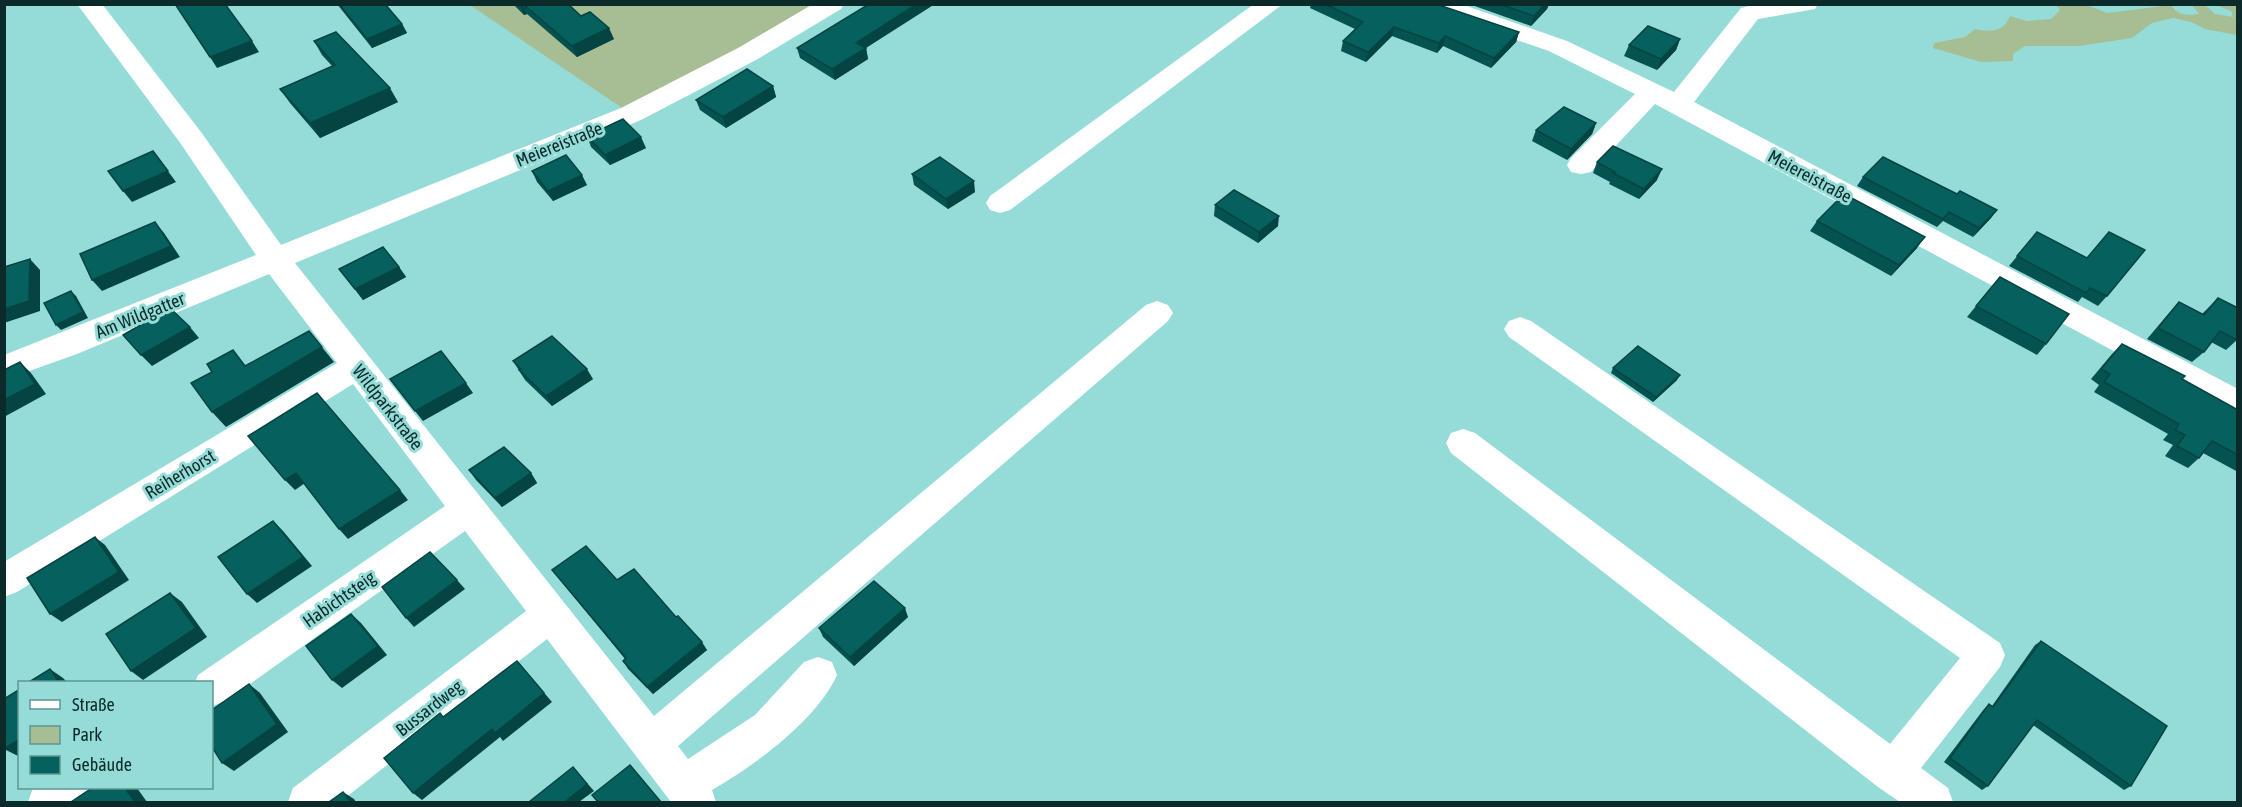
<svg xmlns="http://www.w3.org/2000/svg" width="2242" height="807" viewBox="0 0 2242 807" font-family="'Asap Condensed',sans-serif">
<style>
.green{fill:#a7bd94}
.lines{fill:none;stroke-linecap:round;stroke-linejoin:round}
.minor{fill:#fff;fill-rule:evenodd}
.wall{fill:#055351}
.shaded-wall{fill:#044442}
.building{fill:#06615e;stroke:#044442;stroke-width:1.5}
.labels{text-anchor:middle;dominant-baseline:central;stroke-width:6;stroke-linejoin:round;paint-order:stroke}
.street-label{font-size:18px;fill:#0c2a29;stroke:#95dcd8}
</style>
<rect width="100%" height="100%" fill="#95dcd8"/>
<g class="green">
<polygon points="470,5 832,5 631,114"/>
<path d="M2056 5H2087L2107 13 2171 5C2177 15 2188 16 2199 14L2192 5H2205L2215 14 2233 17 2231 11 2216 5H2237V35L2205 29 2191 22 2173 18 2152 23 2132 38 2079 46H2025L2013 54V61L1981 62 1933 48 1934 43 1965 37 1975 29C1990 32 2003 33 2010 16L2027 21 2051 19 2060 10Z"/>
</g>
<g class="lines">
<g class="minor">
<path d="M77 4H102L201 132 281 245 621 108 738 48 813 4H844L841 9 756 60 641 120 295 263 654 716 1146 305 1157 301 1168 305 1173 313 1168 321 678 746 688 759 755 715 804 662 818 657 832 662 837 675C817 720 754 766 712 790L716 802H671L547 639 340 802H288L293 788 526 611 465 531 226 701 212 706V682H195L198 675 445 506 353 384 17 592 4 597V562L337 363 269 274 77 354 4 380V355L256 255 181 144Z"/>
<polygon points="1254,4 1283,4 1010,210 1000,213 990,210 986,203 990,196"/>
<polygon points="1423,4 1461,4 1567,41 1674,92 1741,8 1757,4 1818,4 1815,9 1758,19 1694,102 2238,389 2238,418 1655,104 1591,172 1581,174 1571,172 1567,165 1571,158 1635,94 1549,51 1426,9"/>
<polygon points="1520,317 1531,321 2000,643 2005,655 2000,667 1921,768 1948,788 1953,802 1900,802 1878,787 1451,453 1446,443 1451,433 1463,429 1475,433 1890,744 1960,658 1509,337 1504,329 1509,321"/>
<polygon points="33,788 90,788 83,802 28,802"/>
</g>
</g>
<g class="wall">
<polygon points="337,4 385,4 402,24 407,33 372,48"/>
<polygon points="513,4 568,4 581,16 614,39 577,57 527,14 524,15"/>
<polygon points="1311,4 1436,4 1519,32 1516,42 1491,68 1443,46 1437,53 1392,36 1366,62 1341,51 1343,41 1355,29 1310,8"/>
<polygon points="1469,4 1549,4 1547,9 1531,26"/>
<polygon points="1680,39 1676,50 1657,70 1624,56 1629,45"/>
<polygon points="314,41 398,102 320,138 290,103 280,89 332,66 322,55"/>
<polygon points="797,48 866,48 868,59 835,80 800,58"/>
<polygon points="773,86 776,97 726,128 700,110 696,100"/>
<polygon points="1596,123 1592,134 1567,160 1532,141 1536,130"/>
<polygon points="587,136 646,148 610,165 591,147"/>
<polygon points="1597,162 1657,180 1639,199 1609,184 1610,182 1593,173"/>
<polygon points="532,171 587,185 553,201 537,182"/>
<polygon points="912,174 975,192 948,209 914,185"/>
<polygon points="1863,177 1957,194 1997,210 1991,218 1973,237 1943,221 1937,227 1857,186"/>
<polygon points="1215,205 1278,226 1258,243 1214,216"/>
<polygon points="1817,221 1917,248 1891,276 1810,231"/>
<polygon points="2037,232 2107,296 2098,306 2082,297 2078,302 2009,266"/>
<polygon points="399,267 406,277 363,300 339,269"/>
<polygon points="2000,277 2046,344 2037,355 1967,317"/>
<polygon points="2218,298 2238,339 2226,350 2211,342 2204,352 2192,362 2147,339 2169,313 2179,302 2202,314"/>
<polygon points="2122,344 2182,379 2238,410 2238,472 2203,453 2199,458 2188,468 2165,456 2173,445 2163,440 2168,434 2094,392 2099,385 2091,379 2112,354"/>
<polygon points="513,361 593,379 552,406 525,380"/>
<polygon points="1613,368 1677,380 1653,402 1611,373"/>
<polygon points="469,470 531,473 537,483 502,507 476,480"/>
<polygon points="552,570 617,580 676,617 707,650 653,694 628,669 623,661 625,659"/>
<polygon points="908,617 854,666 823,637 819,628"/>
<polygon points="2041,641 2131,786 2124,790 2033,725 1988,786 1982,790 1944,762 1984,709 1989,704 1992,706 2035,645"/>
</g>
<g class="shaded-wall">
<polygon points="520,4 522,4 527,14 524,15"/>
<polygon points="917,4 935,4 866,48 868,59 835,80 832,69 856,43"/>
<polygon points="1545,4 1549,4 1547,9 1531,26 1534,16"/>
<polygon points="402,24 407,33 372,48 367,39"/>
<polygon points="1394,27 1392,36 1366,62 1368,52"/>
<polygon points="609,28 614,39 577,57 572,46"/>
<polygon points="1519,32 1516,42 1491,68 1494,58"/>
<polygon points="1445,36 1443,46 1437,53 1439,43"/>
<polygon points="1680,39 1676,50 1657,70 1661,59"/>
<polygon points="252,41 259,52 217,68 210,57"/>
<polygon points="773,86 776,97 726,128 723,117"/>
<polygon points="390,88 398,102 320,138 310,123"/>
<polygon points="1596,123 1592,134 1567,160 1571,149"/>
<polygon points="641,137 646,148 610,165 605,155"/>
<polygon points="153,151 176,182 132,202 123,191"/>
<polygon points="1662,169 1657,180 1639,199 1644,189"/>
<polygon points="582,175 587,185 553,201 548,191"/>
<polygon points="974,181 975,192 948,209 946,199"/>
<polygon points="1997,210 1991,218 1973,237 1979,228"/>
<polygon points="1279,216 1278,226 1258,243 1259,232"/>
<polygon points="155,222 164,233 180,257 102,291 92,280"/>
<polygon points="1925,237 1917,248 1891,276 1899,265"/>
<polygon points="30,259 40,270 40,311 4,323 4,309"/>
<polygon points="399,267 406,277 363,300 355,289"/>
<polygon points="71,291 76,296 88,318 61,330 56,325"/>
<polygon points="190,327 199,338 152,366 141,355"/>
<polygon points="309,331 334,362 226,427 212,412"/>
<polygon points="20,362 31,373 46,394 4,417 4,400"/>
<polygon points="587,369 593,379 552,406 546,396"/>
<polygon points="1680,375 1677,380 1653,402 1656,397"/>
<polygon points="466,383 473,393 423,421 415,411"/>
<polygon points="296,473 305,483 295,490 285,480"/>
<polygon points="531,473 537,483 502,507 495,498"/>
<polygon points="400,490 408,500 348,539 339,529"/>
<polygon points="273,521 283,531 312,566 257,603 247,594"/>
<polygon points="95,537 105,545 129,580 62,622 50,614"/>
<polygon points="457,580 465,589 414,627 406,618"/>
<polygon points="170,593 182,602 207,637 143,680 131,671"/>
<polygon points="905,608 908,617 854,666 850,657"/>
<polygon points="351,614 361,623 387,655 342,688 332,680"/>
<polygon points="702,642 707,650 653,694 647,687"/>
<polygon points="517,661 552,702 503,741 500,737 422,800 413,793"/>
<polygon points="50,669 63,678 67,682 59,682"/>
<polygon points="249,684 260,693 288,732 234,771 222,763"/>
<polygon points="20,739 20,757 4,749"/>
<polygon points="573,767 594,791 579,802 565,802"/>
<polygon points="125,788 137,788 147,802 135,802"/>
<polygon points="343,792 354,799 356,802 351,802"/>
</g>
<g class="building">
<polygon points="175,4 225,4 252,41 210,57"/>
<polygon points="339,4 385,4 402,24 367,39"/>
<polygon points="523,4 568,4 581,16 590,12 609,28 572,46"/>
<polygon points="869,4 917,4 856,43 866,48 832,69 797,48"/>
<polygon points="1325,4 1436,4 1519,32 1494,58 1445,36 1439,43 1394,27 1368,52 1343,41 1363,22"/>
<polygon points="1500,4 1545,4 1534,16"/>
<polygon points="1648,26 1680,39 1661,59 1629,45"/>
<polygon points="336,32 390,88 310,123 280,89 335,65 314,41"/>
<polygon points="747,69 773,86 723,117 696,100"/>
<polygon points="1564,107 1596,123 1571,149 1536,130"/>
<polygon points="623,119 641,137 605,155 587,136"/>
<polygon points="1613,146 1662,169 1644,189 1613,173 1615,172 1597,162"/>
<polygon points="153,151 168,171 123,191 108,171"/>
<polygon points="566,155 582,175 548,191 532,171"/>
<polygon points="940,157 974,181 946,199 912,174"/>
<polygon points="1883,157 1957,194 1960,191 1997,210 1979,228 1949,212 1943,219 1863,177"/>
<polygon points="1234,190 1279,216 1259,232 1215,205"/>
<polygon points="1844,194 1925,237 1899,265 1817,221"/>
<polygon points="155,222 171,246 92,280 80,254"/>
<polygon points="2037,232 2087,258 2109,232 2145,250 2107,296 2090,288 2086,293 2017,256"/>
<polygon points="383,247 399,267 355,289 339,269"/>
<polygon points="30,259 29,301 4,309 4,267"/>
<polygon points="2000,277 2069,314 2046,344 1976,306"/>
<polygon points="71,291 83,312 56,325 44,303"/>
<polygon points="2218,298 2238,308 2237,340 2220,331 2204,352 2158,328 2179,302 2204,315"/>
<polygon points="170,308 190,327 141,355 123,335"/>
<polygon points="309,331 322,347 212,412 191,383 212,372 207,364 233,350 245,366"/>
<polygon points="552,336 587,369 546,396 519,370 521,369 513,361"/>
<polygon points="2122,344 2185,376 2182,379 2238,410 2238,455 2212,441 2199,458 2177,446 2185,435 2175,430 2179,424 2104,382 2110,374 2101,369"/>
<polygon points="1638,346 1680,375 1656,397 1613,368"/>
<polygon points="441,351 466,383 415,411 390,379"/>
<polygon points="20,362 35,384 4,400 4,370"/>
<polygon points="317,393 400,490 339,529 296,473 285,480 248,436"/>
<polygon points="504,447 531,473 495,498 469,470"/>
<polygon points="273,521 303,557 247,594 218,557"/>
<polygon points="95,537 119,572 50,614 27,578"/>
<polygon points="586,546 617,580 634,569 676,617 678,616 702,642 647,687 623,661 626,658 552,570"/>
<polygon points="430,552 457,580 406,618 382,587"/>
<polygon points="874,581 905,608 850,657 819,628"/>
<polygon points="170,593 196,628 131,671 106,634"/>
<polygon points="351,614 378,646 332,680 306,646"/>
<polygon points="2041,641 2167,726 2131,786 2037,720 1988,786 1950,758 1989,704 1993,707"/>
<polygon points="517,661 544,693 495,733 492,729 413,793 384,758 440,713 443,717"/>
<polygon points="50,669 59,682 29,682"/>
<polygon points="249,684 277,724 222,763 212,747 212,710"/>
<polygon points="20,689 20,739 4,749 4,699"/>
<polygon points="630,765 661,802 598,802 592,795"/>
<polygon points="573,767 587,784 565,802 529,802"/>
<polygon points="92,788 125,788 135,802 71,802"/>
<polygon points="343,792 351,802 329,802"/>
</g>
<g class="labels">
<g class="street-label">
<text transform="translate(559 144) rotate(-22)">Meiereistraße</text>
<text transform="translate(1810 176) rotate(28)">Meiereistraße</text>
<text transform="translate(140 315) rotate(-22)">Am Wildgatter</text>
<text transform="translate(388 407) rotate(52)">Wildparkstraße</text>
<text transform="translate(180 474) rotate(-31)">Reiherhorst</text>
<text transform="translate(339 599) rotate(-35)">Habichtsteig</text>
<text transform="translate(429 708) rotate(-38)">Bussardweg</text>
</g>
</g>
<rect width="2242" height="807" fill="none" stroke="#0c2a29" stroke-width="12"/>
<rect x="18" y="681" width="195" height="108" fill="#95dcd8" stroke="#5e9592" stroke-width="1.5"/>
<rect x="30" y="700" width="30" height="9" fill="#ffffff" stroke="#5e9592" stroke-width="1.5"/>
<text x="72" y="711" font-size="18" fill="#0c2a29">Straße</text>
<rect x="30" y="726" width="30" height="18" fill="#a7bd94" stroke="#5e9592" stroke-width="1.5"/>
<text x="72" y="741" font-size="18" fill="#0c2a29">Park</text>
<rect x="30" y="756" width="30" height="18" fill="#06615e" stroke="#5e9592" stroke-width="1.5"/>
<text x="72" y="771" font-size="18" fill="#0c2a29">Gebäude</text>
</svg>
